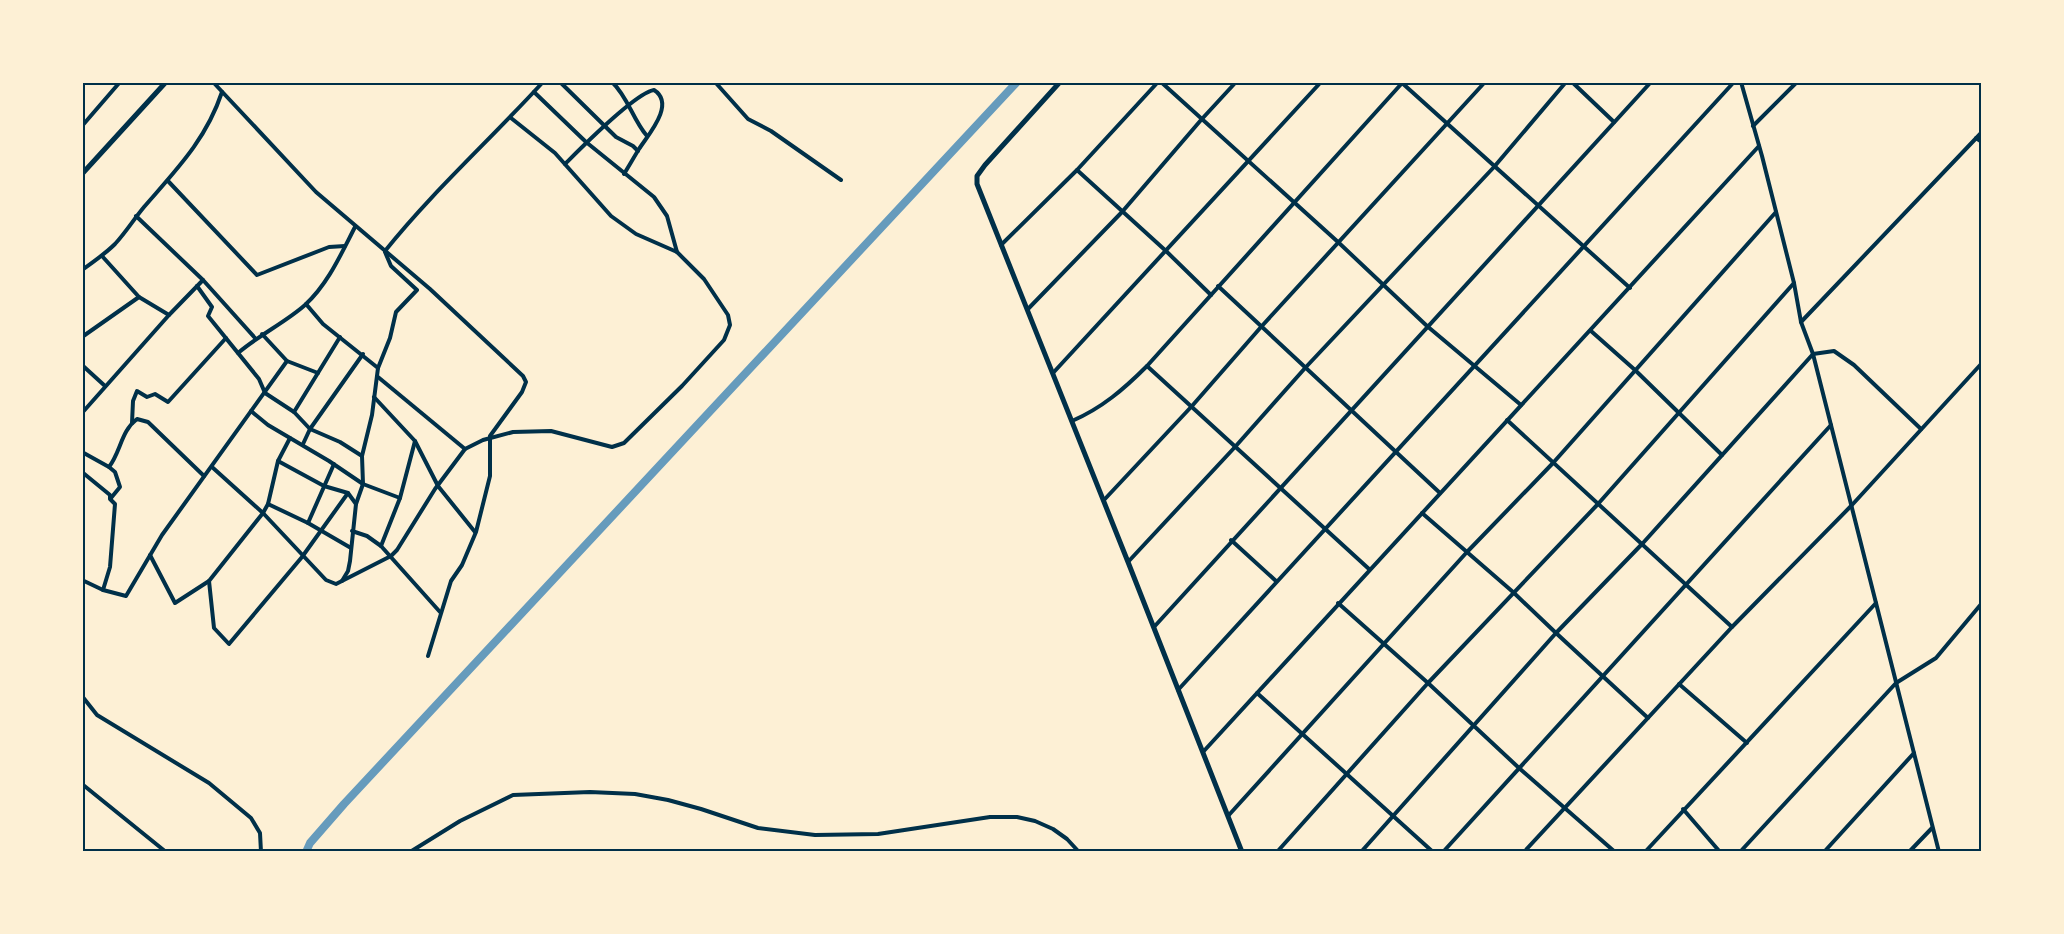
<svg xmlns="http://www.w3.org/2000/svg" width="2064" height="934" viewBox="0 0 2064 934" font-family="Montserrat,sans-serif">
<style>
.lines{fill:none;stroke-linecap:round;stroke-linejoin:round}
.canal{stroke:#669bbc;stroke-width:8}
.minor{stroke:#003049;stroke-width:4}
.tertiary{stroke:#003049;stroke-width:5}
.neatline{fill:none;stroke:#003049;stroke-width:2}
</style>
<rect width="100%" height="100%" fill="#fdf0d5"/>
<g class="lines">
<polyline class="canal" points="306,852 310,843 344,804 1017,82"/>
<g class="minor">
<polyline points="213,82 316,192 430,289 523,376 526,382 522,392 490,436 490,476 476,532 462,565 451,581 428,656"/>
<polyline points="560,82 616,137 633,146 638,151"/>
<path d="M612 82C628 97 633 120 647 136"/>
<polyline points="715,82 748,119 771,131 841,180"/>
<polyline points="1161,82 1338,242 1427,326 1521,405"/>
<polyline points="1401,82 1630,288"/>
<polyline points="1572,82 1614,122"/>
<polyline points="1741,82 1762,156 1794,283 1801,322 1813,354 1939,852"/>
<polyline points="534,92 586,142 654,197 667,216 677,252"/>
<polyline points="82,126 120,82"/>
<polyline points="1753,126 1797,82"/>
<polyline points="1976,138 1982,142"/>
<path d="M565 164C581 148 635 93 654 90 676 104 648 135 639 149 634 157 629 166 624 174"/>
<polyline points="1077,170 1166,251 1211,295"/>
<polyline points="168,181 257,275 329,247 345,246"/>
<polyline points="136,216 203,280 255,338"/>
<polyline points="1001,245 1077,170 1158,82"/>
<path d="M385 251C433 191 491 139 543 82"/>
<polyline points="102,256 139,297 169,315"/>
<path d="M82 270C93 262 105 254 115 244 126 232 134 219 144 207 176 170 206 140 222 92"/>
<polyline points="197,286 212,307 208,316 259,379 265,393 294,412 310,429 340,442 362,456"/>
<polyline points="1218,286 1440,493"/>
<polyline points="306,304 323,324 378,368"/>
<polyline points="1028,309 1122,212 1201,120 1236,82"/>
<polyline points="1801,322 1982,132"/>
<polyline points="1591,331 1635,370 1722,455"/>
<polyline points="262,334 287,361 318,373"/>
<polyline points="82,337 139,297"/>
<path d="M238 353C259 335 286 322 305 305 328 284 341 254 355 227"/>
<polyline points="82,365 105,386"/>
<polyline points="1147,366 1369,569"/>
<polyline points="1053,373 1321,82"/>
<polyline points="378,377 465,449"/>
<polyline points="374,397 415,441 438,486 475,532"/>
<polyline points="251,411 268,425 329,461 363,484 400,498"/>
<polyline points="294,412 340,337"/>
<polyline points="82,413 169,315 203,280"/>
<polyline points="1507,420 1732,627"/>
<path d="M1072 421C1102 408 1124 389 1147 366L1403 82"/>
<polyline points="132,423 133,401 137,391 147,397 155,394 168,402 226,338"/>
<polyline points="303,444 310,429 363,354"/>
<polyline points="82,452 109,467 115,472 120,487 111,498"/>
<polyline points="278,461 324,486 348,493 356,504"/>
<path d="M109 467C121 451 121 431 137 419L148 422 204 476"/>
<polyline points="212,467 263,513 326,580 336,584 391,556 397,550 435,489 465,449 483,440 513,432 551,431 612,447 624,443 682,386 724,340 730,325 728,315 704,279 677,252 636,234 611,216 555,153 511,118"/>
<polyline points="82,472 110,495 110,499 115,504 110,567 103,590"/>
<polyline points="1104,500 1192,406 1261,327 1485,82"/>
<polyline points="268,504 308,523 351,548"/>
<polyline points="1422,513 1513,592 1556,633 1648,718"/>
<polyline points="308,523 334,464"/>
<polyline points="352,531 367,536 381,546 440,612"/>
<polyline points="1231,540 1276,581"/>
<polyline points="381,546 400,498 415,441"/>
<polyline points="150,555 175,603 209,581 263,513 268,504 278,461 290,438"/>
<polyline points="1128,562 1235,447 1306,367 1494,167 1566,82"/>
<polyline points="82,580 103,590 126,596 162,535 287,361"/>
<polyline points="209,581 214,628 229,644 302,557 348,493"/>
<polyline points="342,581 348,571 350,561 356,504 363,484 362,456 372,415 378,368 390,338 396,312 417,290 391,266 385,252"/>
<polyline points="1338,603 1428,683 1519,768 1615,852"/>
<polyline points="1154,627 1651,82"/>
<polyline points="1679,684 1747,743"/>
<polyline points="1178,690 1734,82"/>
<polyline points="1257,693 1433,852"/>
<polyline points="82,696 97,715 209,783 251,818 260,833 261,852"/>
<polyline points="1203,752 1759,146"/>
<polyline points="82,784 166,852"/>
<polyline points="1683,809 1720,852"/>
<polyline points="1228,816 1467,552 1553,463 1776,212"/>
<polyline points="410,852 460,821 513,795 590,792 635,794 668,800 701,809 758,828 815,835 878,834 990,817 1017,817 1035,821 1053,829 1067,839 1079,852"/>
<polyline points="1277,852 1428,683 1598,504 1794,283"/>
<polyline points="1361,852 1556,633 1643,543 1813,354 1834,351 1854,365 1921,429"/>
<polyline points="1443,852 1831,425"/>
<polyline points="1524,852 1732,627 1852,505 1982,363"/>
<polyline points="1645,852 1876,603"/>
<polyline points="1740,852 1896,683 1936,658 1982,603"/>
<polyline points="1824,852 1914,753"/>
<polyline points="1909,852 1932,828"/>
</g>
<g class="tertiary">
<polyline points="1060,82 985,165 977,176 977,184 1128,562 1242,852"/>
<polyline points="82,174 166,82"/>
</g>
</g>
<rect width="2064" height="934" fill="none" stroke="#fdf0d5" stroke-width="168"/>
<rect x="84" y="84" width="1896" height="766" class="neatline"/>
</svg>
